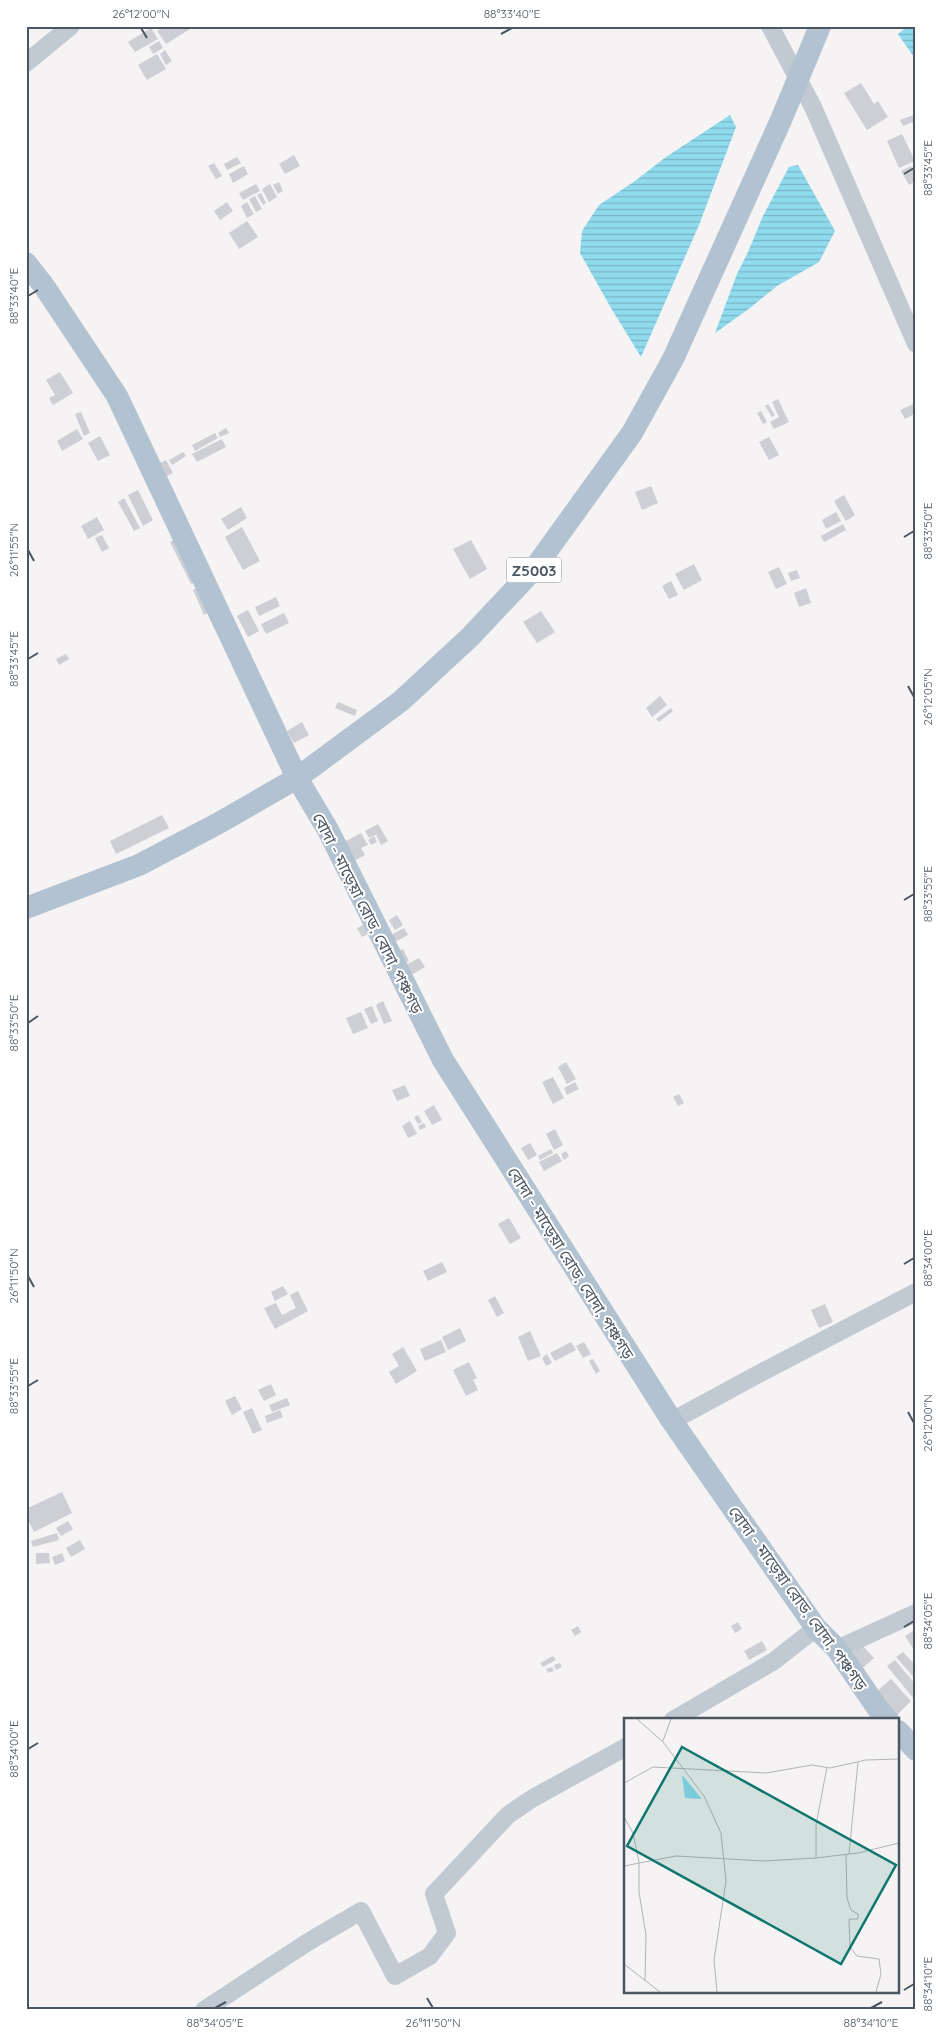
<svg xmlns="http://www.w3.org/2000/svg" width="942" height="2036" viewBox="0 0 942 2036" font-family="Quicksand,'Noto Sans Bengali',sans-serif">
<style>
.water{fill:url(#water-rules)}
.building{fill:#cdcfd5}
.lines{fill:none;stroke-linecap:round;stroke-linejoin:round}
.minor{stroke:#c1cad2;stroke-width:18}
.major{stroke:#b3c2d1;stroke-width:22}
.ticks{fill:none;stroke:#4a5661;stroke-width:2}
.labels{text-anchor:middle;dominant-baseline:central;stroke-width:4;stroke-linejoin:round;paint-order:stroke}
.shield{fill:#fff;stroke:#808990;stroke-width:1}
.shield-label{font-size:15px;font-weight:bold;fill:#4a5661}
.street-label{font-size:16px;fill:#4a5661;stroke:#fff}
.inset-road{fill:none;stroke:#b1b4b9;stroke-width:1}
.view{fill:#0f766e;fill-opacity:0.15;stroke:#0f766e;stroke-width:2.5}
.inset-edge{fill:none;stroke:#4a5661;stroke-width:2.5}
.neatline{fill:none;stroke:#4a5661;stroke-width:2}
.ticks-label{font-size:12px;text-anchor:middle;fill:#4a5661}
</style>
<defs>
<pattern id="water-rules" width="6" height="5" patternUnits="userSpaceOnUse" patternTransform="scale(1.25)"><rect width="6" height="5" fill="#90daee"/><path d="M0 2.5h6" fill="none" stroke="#78b4c4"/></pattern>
</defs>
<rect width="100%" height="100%" fill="#f5f3f3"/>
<g class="water">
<polygon points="908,26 916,26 916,60 898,34"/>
<polygon points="730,115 736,127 699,225 641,357 611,308 580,253 582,231 599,205 635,181 666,157"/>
<polygon points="798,165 835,231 819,262 777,286 750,308 715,333 737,274 748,252 763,216 789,167"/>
</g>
<g class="building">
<polygon points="164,26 188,26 190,29 166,44 157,31"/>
<polygon points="151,28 158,39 135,52 128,42"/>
<polygon points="159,41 163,48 153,54 149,47"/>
<polygon points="165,50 172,61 166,65 160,54"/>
<polygon points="157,54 166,69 147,80 138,65"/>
<polygon points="861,83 874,104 878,101 888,117 867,130 844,93"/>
<polygon points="916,114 916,121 903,126 900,120"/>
<polygon points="902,134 915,161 899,168 887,141"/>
<polygon points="294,155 300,166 285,174 279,164"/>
<polygon points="237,157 241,163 227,170 224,164"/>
<polygon points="214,163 222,176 216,179 208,166"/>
<polygon points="244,166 248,174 233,183 229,174"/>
<polygon points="911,166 916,175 916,181 909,185 901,171"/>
<polygon points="279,182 283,191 278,194 273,185"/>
<polygon points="256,184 260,191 243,200 239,193"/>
<polygon points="270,184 277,197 269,202 262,189"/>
<polygon points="261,193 266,203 263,205 257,195"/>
<polygon points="255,196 262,209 256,212 249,199"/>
<polygon points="227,202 233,211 220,220 214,211"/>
<polygon points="247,202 254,214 247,218 241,206"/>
<polygon points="247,221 258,237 239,249 229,233"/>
<polygon points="60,372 73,393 53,405 49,398 55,395 46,380"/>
<polygon points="778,399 789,422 774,429 770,422 779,417 772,402"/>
<polygon points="916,403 916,413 905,419 900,410"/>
<polygon points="768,404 775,415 772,417 765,406"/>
<polygon points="761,411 767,422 763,424 757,413"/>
<polygon points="81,412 90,433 84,436 75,414"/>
<polygon points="226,428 229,433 220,437 218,433"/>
<polygon points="77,429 83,439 62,451 57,441"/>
<polygon points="215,433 218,438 195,451 192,445"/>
<polygon points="100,436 110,455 98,461 88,443"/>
<polygon points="769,437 779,455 769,460 759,442"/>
<polygon points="222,439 226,447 197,462 192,454"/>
<polygon points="183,452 186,456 172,465 169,460"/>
<polygon points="166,460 173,473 161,479 154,466"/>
<polygon points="651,486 658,503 642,510 635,492"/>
<polygon points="138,490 153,520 143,526 128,495"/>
<polygon points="844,495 855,515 846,521 834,501"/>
<polygon points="124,498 140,528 134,531 118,502"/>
<polygon points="241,507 247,518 228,530 221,519"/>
<polygon points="836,512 841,521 826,529 822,520"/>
<polygon points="97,517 104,530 88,539 81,526"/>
<polygon points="843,524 846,530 824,542 821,536"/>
<polygon points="242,527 260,561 243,570 225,537"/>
<polygon points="102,535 109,548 102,552 95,538"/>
<polygon points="179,537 201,579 191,584 170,542"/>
<polygon points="471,540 487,569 470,579 453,549"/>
<polygon points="694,564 702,580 684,590 675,574"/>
<polygon points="779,567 787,584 776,589 768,572"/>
<polygon points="797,570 800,578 791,581 788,573"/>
<polygon points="671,581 678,595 669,599 662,586"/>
<polygon points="204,584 215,609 204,615 193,590"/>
<polygon points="806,588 811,603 799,607 794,593"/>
<polygon points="276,597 280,606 259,616 255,607"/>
<polygon points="248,610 259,631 248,637 237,616"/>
<polygon points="541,611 555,632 537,643 523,622"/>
<polygon points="284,613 289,623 266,634 261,624"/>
<polygon points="66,654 69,659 59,665 56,659"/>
<polygon points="660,696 667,705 652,717 646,708"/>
<polygon points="338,702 357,710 355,716 335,708"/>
<polygon points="671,708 673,711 659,722 656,719"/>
<polygon points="302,722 309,735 294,743 287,731"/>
<polygon points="162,815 169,828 116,854 110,841"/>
<polygon points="378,824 388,841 381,845 376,835 379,833 369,838 365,831"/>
<polygon points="361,833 368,845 361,848 365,855 352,862 342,843"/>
<polygon points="374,836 377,842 371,845 368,840"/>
<polygon points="397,915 403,925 395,930 389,920"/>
<polygon points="363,925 368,934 362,937 357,928"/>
<polygon points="404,928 408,935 393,943 389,936"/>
<polygon points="403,949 409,961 402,965 396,952"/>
<polygon points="419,958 425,967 408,977 402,967"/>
<polygon points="383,1001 392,1021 384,1024 376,1005"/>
<polygon points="372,1006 378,1021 371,1024 364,1009"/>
<polygon points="361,1012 368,1028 353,1034 346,1018"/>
<polygon points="566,1062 576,1079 567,1084 558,1067"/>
<polygon points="553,1077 564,1098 553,1104 542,1082"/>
<polygon points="575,1082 579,1089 567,1095 564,1088"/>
<polygon points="405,1085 410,1096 397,1101 392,1090"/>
<polygon points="679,1094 684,1103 678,1106 673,1097"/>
<polygon points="434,1105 442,1120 432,1125 424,1111"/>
<polygon points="418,1115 422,1122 418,1124 414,1117"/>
<polygon points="410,1121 417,1134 408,1138 402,1126"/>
<polygon points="424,1123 426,1127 420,1130 418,1126"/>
<polygon points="555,1129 563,1145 554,1150 546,1134"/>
<polygon points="530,1143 537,1155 528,1160 521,1148"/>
<polygon points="551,1149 553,1153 540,1160 538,1156"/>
<polygon points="566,1151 569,1156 564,1160 561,1154"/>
<polygon points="557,1153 562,1161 544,1171 539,1162"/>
<polygon points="509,1218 521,1238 510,1244 498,1224"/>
<polygon points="442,1262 447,1272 428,1281 423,1271"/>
<polygon points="283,1286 288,1294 275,1301 271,1292"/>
<polygon points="298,1291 308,1311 275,1329 264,1308 276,1303 282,1315 296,1308 290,1295"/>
<polygon points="495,1296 504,1313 497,1317 488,1300"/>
<polygon points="825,1304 833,1322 819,1328 811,1310"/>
<polygon points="460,1328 466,1341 448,1350 442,1337"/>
<polygon points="530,1331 541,1356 528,1361 518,1337"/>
<polygon points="441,1340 446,1352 425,1361 420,1349"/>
<polygon points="571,1342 576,1350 555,1361 550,1353"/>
<polygon points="584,1342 591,1354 583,1358 576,1346"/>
<polygon points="403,1347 417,1371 396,1384 389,1372 399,1366 392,1354"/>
<polygon points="547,1354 552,1363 546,1366 542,1358"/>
<polygon points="593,1359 600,1371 596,1374 589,1361"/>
<polygon points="469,1362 477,1378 473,1380 478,1390 466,1396 453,1370"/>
<polygon points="271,1384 276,1395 264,1401 258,1390"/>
<polygon points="235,1396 242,1409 232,1415 225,1401"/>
<polygon points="287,1398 290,1405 272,1412 269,1405"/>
<polygon points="252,1408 262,1430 253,1434 243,1412"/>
<polygon points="280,1410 283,1417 267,1423 265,1416"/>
<polygon points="62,1492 72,1513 34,1532 26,1516 26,1509"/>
<polygon points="68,1521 73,1529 61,1536 56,1528"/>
<polygon points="57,1533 59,1540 33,1547 31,1541"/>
<polygon points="80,1540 85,1549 71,1557 66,1548"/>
<polygon points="36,1553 49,1553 50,1563 36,1564"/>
<polygon points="62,1553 65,1561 55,1565 52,1557"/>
<polygon points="738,1622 742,1629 735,1633 731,1626"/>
<polygon points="578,1626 581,1632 575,1636 571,1630"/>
<polygon points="916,1629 916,1653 905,1636"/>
<polygon points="762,1641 767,1650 749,1660 744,1651"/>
<polygon points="862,1645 874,1658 859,1671 847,1657"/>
<polygon points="903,1652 916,1666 916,1680 896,1657"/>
<polygon points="553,1656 556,1660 543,1667 540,1663"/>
<polygon points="895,1660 916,1685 914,1699 887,1666"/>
<polygon points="560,1663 562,1667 556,1670 554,1665"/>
<polygon points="552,1667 554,1671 548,1673 546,1669"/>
<polygon points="891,1679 911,1701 896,1716 875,1693"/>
</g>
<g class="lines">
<g class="minor">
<polyline points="770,26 813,107 916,344"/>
<polyline points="26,63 71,26"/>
<polyline points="672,1421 766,1370 916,1292"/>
<polyline points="837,1649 916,1613"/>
<polyline points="673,1720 774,1661 816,1628"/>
<polyline points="204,2010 308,1942 361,1911 395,1976 430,1956 447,1933 434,1894 508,1815 533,1798 626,1747"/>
</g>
<g class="major">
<polyline points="26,263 44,286 117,396 297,778 328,830 443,1060 672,1421 816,1628 837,1649 878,1709 888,1720"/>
<polyline points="26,908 139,865 217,824 297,778 401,701 470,637 534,569 632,433 673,359 781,120 820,26"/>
<polyline points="898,1731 916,1750"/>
</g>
</g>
<path class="ticks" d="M141 28 147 38M501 34 512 28M904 174 914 168M28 296 38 290M904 537 914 531M28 550 34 561M28 659 38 653M908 686 914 697M904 900 914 894M28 1023 38 1016M904 1264 914 1258M28 1276 34 1287M28 1386 38 1380M908 1412 914 1423M904 1627 914 1621M28 1749 38 1743M904 1990 914 1984M427 1998 433 2008M215 2008 226 2002M871 2008 882 2002"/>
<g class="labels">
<rect class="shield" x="506.5" y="557.5" width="55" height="25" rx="4"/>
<g class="shield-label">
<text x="534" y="570">Z5003</text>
</g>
<g class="street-label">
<text transform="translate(368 913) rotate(63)">বোদা - মাড়েয়া রোড, বোদা, পঞ্চগড়</text>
<text transform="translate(571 1263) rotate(58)">বোদা - মাড়েয়া রোড, বোদা, পঞ্চগড়</text>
<text transform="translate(798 1598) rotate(54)">বোদা - মাড়েয়া রোড, বোদা, পঞ্চগড়</text>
</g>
</g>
<g transform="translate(624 1718)">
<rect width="275" height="275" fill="#f5f3f3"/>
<path d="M58 58H59L78 81 61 80Z" fill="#90daee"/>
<path class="inset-road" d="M13 1 39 24 80 78 97 115 102 163 90 242 93 274M39 23 47 1M0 65 29 49 142 55 188 47 206 50 242 42 275 41M0 99 9 115 15 144V174L22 217 21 263M225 136 234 44M222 137 223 180 227 192 234 196V201H225L226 229 233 238 255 241 257 256 252 274M192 140V107L203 49M0 148 52 138 140 143 192 140 234 135 275 125M0 246 36 274"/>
<path class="view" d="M58 29 272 147 217 246 3 128Z"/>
<rect width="275" height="275" class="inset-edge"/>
</g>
<rect width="942" height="2036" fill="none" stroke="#ffffff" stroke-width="55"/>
<rect x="28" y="28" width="886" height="1980" class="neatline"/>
<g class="ticks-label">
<text x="141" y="18">26°12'00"N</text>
<text x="512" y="18">88°33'40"E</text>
<text transform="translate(928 168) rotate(-90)" y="4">88°33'45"E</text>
<text transform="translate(14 296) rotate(-90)" y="4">88°33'40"E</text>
<text transform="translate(928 531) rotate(-90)" y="4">88°33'50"E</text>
<text transform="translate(14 550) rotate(-90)" y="4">26°11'55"N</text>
<text transform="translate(14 659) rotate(-90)" y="4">88°33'45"E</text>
<text transform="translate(928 697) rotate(-90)" y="4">26°12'05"N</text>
<text transform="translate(928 894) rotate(-90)" y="4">88°33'55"E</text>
<text transform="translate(14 1023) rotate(-90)" y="4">88°33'50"E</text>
<text transform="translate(928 1258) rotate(-90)" y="4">88°34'00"E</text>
<text transform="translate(14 1276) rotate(-90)" y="4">26°11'50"N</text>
<text transform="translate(14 1386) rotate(-90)" y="4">88°33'55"E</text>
<text transform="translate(928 1423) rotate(-90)" y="4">26°12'00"N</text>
<text transform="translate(928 1621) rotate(-90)" y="4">88°34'05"E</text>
<text transform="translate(14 1749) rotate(-90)" y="4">88°34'00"E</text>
<text transform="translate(928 1984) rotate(-90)" y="4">88°34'10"E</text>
<text x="215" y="2027">88°34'05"E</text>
<text x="433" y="2027">26°11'50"N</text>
<text x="871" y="2027">88°34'10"E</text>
</g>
</svg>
